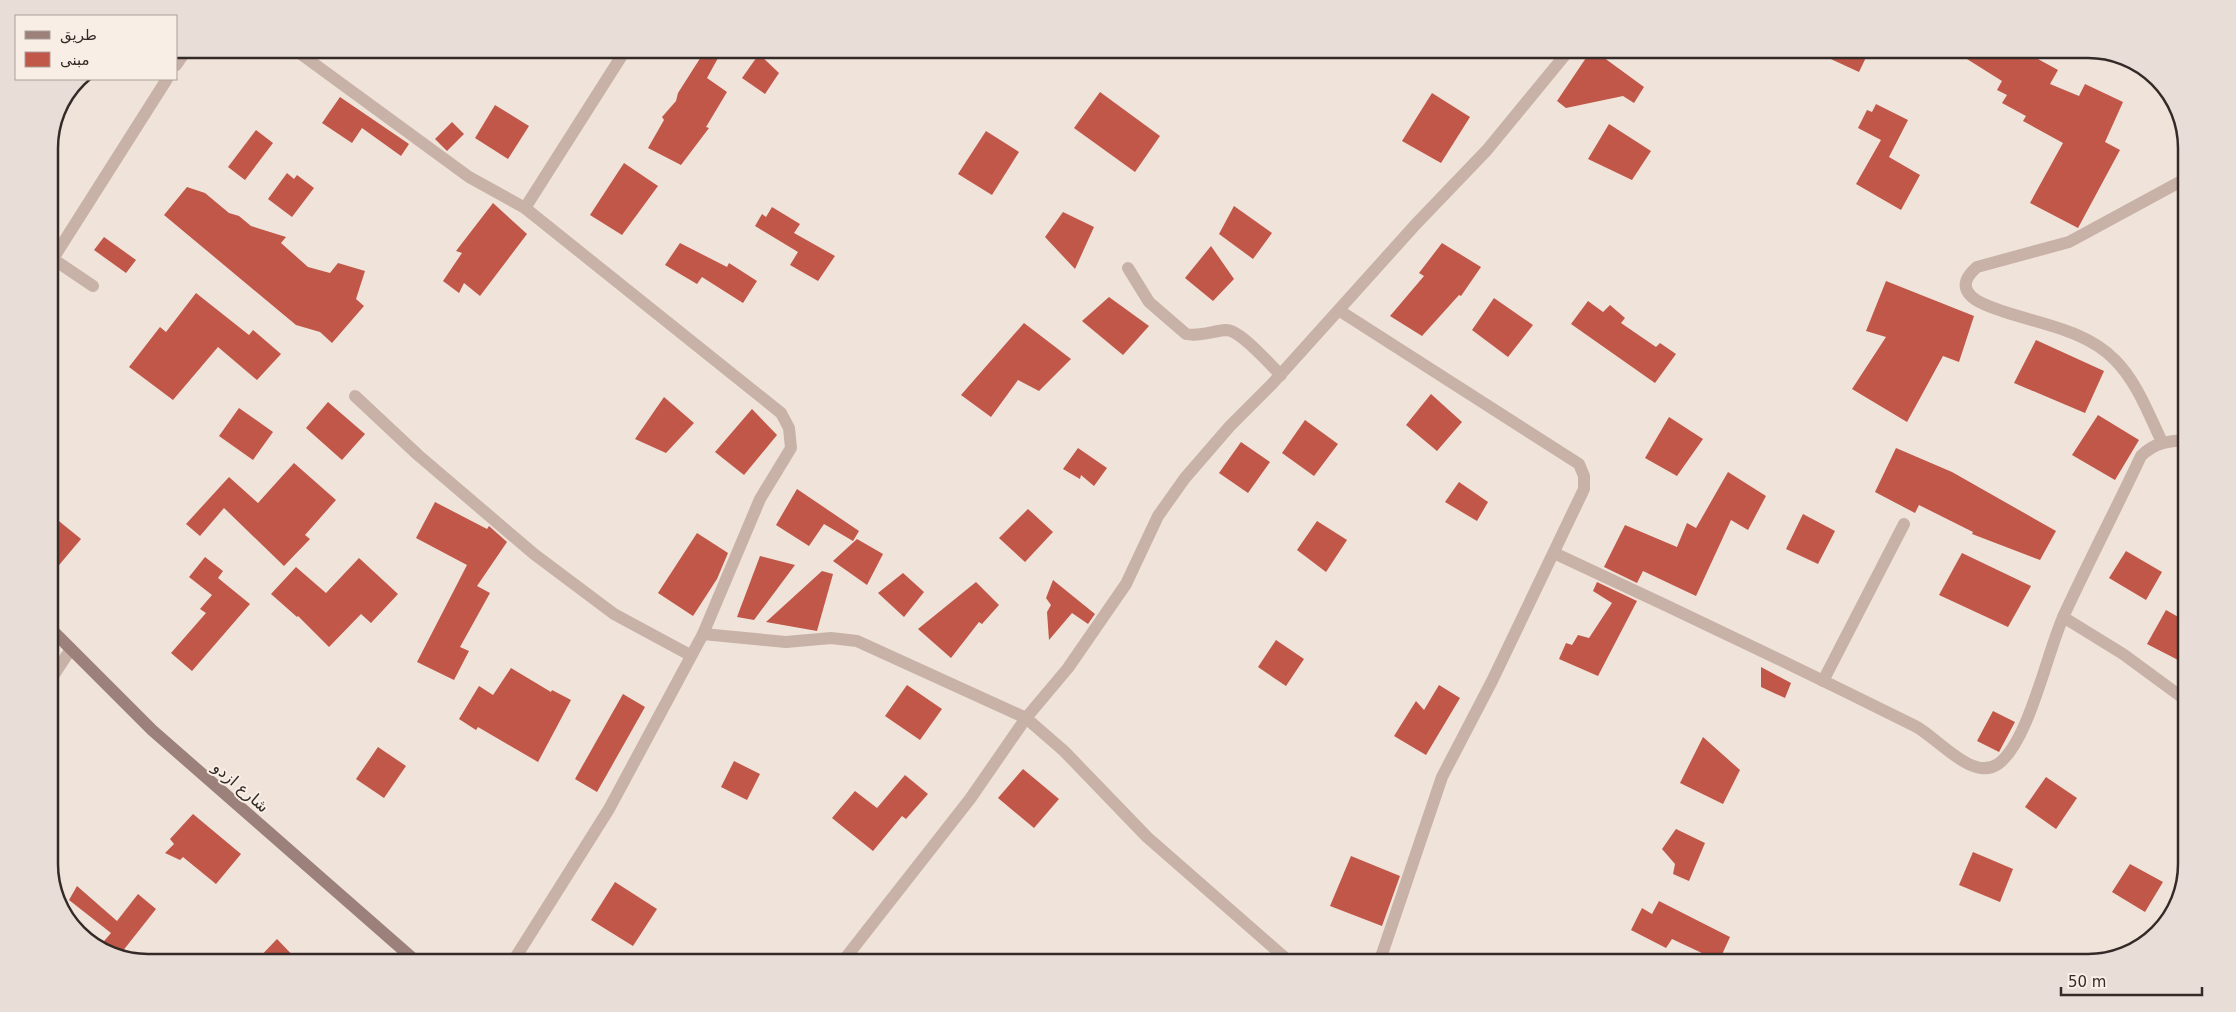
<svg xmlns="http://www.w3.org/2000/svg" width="2236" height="1012" viewBox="0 0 2236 1012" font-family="'DejaVu Sans','Noto Naskh Arabic',sans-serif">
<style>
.building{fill:#c05749}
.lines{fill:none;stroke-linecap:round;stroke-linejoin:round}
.street{stroke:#c8b2a7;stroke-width:12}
.secondary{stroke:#9b8179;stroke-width:12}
.labels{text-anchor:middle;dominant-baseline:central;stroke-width:4;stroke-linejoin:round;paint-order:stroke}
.street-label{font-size:16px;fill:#342a27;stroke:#f8eee6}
.rim{fill:none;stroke:#342a27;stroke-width:2.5}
</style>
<rect width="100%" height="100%" fill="#f0e3da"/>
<g class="building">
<polygon points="706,49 723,49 707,78 727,92 706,127 709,128 681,165 648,148 664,120 662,117 676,101 678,93"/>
<polygon points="1592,49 1644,87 1634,103 1623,96 1566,108 1557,101"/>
<polygon points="1809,49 1870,49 1859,72"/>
<polygon points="1951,49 2020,49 2058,70 2050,84 2079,96 2085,84 2123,102 2105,142 2120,150 2078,228 2030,203 2063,143 2023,121 2026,116 2002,103 2007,95 1997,90 2002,81"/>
<polygon points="759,54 779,73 765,94 742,78"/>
<polygon points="1100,92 1160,136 1135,172 1074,128"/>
<polygon points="1432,93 1470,117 1441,163 1402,141"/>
<polygon points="340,97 409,144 401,156 362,128 352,143 322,123"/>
<polygon points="1876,104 1908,120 1889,157 1920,175 1901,210 1856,184 1881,140 1858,128 1867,110 1872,112"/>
<polygon points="495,105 529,126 508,159 475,138"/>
<polygon points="452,122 464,134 447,151 435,139"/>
<polygon points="1609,124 1651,151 1632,180 1588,159"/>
<polygon points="256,130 273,143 245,180 228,167"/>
<polygon points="986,131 1019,152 992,195 958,174"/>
<polygon points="624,163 658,186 622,235 590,215"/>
<polygon points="287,173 294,179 297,175 314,188 292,217 268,199"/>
<polygon points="187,187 205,193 229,213 239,216 251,226 286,237 281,243 308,267 330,273 338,263 365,271 356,299 364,306 332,343 320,332 296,325 164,215"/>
<polygon points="493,203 527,234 480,296 464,283 459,293 443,281 462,253 456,251"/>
<polygon points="1234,206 1272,233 1253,259 1219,234"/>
<polygon points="772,207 800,224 794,233 835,256 818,281 790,265 798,252 755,226 762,214 766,217"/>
<polygon points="1063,212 1094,227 1075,269 1045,237"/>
<polygon points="104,237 136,260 126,273 94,250"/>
<polygon points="680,243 727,267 729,263 757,281 743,303 702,277 697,284 665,265"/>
<polygon points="1442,243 1481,267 1461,296 1459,295 1422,336 1390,316 1424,276 1419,273"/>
<polygon points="1211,246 1234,279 1213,301 1185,278"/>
<polygon points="1886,281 1974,316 1959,362 1943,356 1907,422 1852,389 1886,337 1866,331"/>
<polygon points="196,293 249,335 253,330 281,354 257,380 218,347 173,400 129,367 160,327 166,332"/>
<polygon points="1109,297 1149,326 1123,355 1082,321"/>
<polygon points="1494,298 1533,325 1508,357 1472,330"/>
<polygon points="1588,301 1603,312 1610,305 1625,318 1621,323 1656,347 1660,343 1676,354 1655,383 1571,324"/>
<polygon points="1024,323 1071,359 1039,391 1018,380 991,417 961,395"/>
<polygon points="2036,340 2104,371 2085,413 2014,383"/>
<polygon points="1431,394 1462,422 1437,451 1406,425"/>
<polygon points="664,397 694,423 666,453 635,439"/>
<polygon points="328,402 365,434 342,460 306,428"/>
<polygon points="239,408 273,432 253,460 219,436"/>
<polygon points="752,409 777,435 744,475 715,452"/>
<polygon points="2098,415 2139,440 2115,480 2072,455"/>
<polygon points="1669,417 1703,439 1677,476 1645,458"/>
<polygon points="1305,420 1338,444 1314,476 1282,453"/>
<polygon points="1241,442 1270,462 1248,493 1219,473"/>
<polygon points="1078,448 1107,468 1094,486 1081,475 1080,479 1063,469"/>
<polygon points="1896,448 1952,472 2056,531 2040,560 1972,534 1973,532 1919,505 1915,513 1875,492"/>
<polygon points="294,463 336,500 305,535 310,539 284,566 224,508 200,536 186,524 229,477 258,503"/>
<polygon points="1728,472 1766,496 1748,530 1731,520 1696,596 1643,571 1637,583 1604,567 1625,525 1677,547 1687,523 1696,528"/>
<polygon points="1459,482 1488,502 1477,521 1445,502"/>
<polygon points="797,489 859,531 853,541 824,524 809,546 776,525"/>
<polygon points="435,502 487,529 489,526 507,542 477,586 490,593 460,647 469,651 454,680 417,662 467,565 416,538"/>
<polygon points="1028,509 1053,532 1025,562 999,538"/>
<polygon points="49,513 81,539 49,577"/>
<polygon points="1803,514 1835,531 1818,564 1786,549"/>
<polygon points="1317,521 1347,540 1326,572 1297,550"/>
<polygon points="697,533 728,553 717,579 693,616 658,593"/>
<polygon points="857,539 883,554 867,585 833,561"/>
<polygon points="2126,551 2162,572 2146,600 2109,578"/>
<polygon points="1962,553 2031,586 2008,627 1939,595"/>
<polygon points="760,556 795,565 754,620 737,617"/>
<polygon points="205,557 223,571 218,578 250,604 192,671 171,653 206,613 200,609 212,595 189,577"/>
<polygon points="359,558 398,594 371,623 361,614 329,647 298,616 297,617 271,594 296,567 326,593"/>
<polygon points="822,571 833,574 817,631 766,622"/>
<polygon points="903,573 924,592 904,617 878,593"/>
<polygon points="1053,580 1095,614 1088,624 1072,613 1049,640 1047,612 1051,605 1046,598"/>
<polygon points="976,582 999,605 982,624 979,622 951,658 918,629"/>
<polygon points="1597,582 1637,601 1598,676 1559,659 1566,643 1572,645 1578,635 1589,638 1612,603 1593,591"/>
<polygon points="2166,610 2187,622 2187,647 2180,661 2147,644"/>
<polygon points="1276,640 1304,659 1286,686 1258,667"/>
<polygon points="1761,667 1791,683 1785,698 1761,687"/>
<polygon points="511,668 551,692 552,690 571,700 538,762 478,727 476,730 459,719 479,686 493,695"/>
<polygon points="907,685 942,709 920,740 885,716"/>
<polygon points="1439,685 1460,698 1426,755 1394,736 1416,701 1424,710"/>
<polygon points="623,694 645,707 597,792 575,779"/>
<polygon points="1993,711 2015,722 1999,752 1977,741"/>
<polygon points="1703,737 1740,770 1723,804 1680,783"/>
<polygon points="378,747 406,766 384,798 356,779"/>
<polygon points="734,761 760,774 747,800 721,787"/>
<polygon points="1023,769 1059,799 1034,828 998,798"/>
<polygon points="905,775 928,794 906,819 902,816 873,851 832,818 855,791 877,808"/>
<polygon points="2046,777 2077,798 2056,829 2025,807"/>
<polygon points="193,814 241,854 216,884 183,857 180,860 165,853 174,844 170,839"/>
<polygon points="1676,829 1705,843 1689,881 1673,874 1675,864 1662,849"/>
<polygon points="1973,852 2013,869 2000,902 1959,885"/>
<polygon points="1351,856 1400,876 1382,926 1330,906"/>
<polygon points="2130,864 2163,882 2145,912 2112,892"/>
<polygon points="615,882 657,909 633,946 591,920"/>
<polygon points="77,886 117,921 138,894 156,909 118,957 109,956 99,947 111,933 69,900"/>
<polygon points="1659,901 1730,937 1719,961 1672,939 1666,948 1631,930 1642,908 1652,914"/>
<polygon points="277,939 300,963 254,963"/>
</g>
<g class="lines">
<g class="street">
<polyline points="294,49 469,177 525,208 781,413 789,428 791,448 760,499 703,634"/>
<polyline points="176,65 187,49"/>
<polyline points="525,208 626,49"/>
<polyline points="53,259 93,286"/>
<polyline points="49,265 167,79"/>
<path d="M1128 268 1149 302 1186 334C1200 337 1212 331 1226 330 1241 330 1269 364 1281 375"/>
<polyline points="1340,311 1579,464 1584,476 1584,489 1492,681 1442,777 1379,963"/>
<polyline points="355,396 418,455 534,554 614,614 690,655"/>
<path d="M2162 442C2149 415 2137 382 2115 360 2088 331 2041 324 2005 312 1994 308 1979 304 1971 296 1960 285 1968 275 1977 267L2069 242 2187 178"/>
<path d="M1554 553C1675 609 1796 667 1915 726 1937 737 1972 782 1998 764 2029 742 2047 652 2064 615 2089 561 2116 509 2141 456 2155 442 2169 441 2187 440"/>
<polyline points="2063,617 2123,654 2187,701"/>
<polyline points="1823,681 1904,524"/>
<polyline points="49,682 71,649"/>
<polyline points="847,956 970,799 1026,718 1068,668 1126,584 1158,516 1185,478 1230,426 1272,384 1416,224 1487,150 1570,49"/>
<polyline points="512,963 609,809 703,634 786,642 831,638 857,641 1026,718 1064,751 1147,837 1291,963"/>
</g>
<polyline class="secondary" points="49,627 152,730 418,963"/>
</g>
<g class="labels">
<g class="street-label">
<text transform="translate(241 787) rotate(41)">شارع ازدو</text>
</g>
</g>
<path d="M0 0H2236V1012H0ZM148 58H2088A90 90 0 0 1 2178 148V864A90 90 0 0 1 2088 954H148A90 90 0 0 1 58 864V148A90 90 0 0 1 148 58Z" fill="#e8ded7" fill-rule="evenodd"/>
<path class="rim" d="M148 58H2088A90 90 0 0 1 2178 148V864A90 90 0 0 1 2088 954H148A90 90 0 0 1 58 864V148A90 90 0 0 1 148 58Z"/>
<rect x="15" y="15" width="162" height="65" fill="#f8eee6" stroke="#aaa09a"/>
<rect x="25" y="31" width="25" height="8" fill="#9b8179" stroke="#aaa09a"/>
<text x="60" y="40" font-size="15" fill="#342a27">طريق</text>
<rect x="25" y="52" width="25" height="15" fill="#c05749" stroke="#aaa09a"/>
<text x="60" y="65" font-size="15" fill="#342a27">مبنى</text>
<path d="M2061 987v8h141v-8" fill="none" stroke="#342a27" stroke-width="2.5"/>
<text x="2068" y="987" font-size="15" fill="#342a27" stroke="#f8eee6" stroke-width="4" paint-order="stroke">50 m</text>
</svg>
